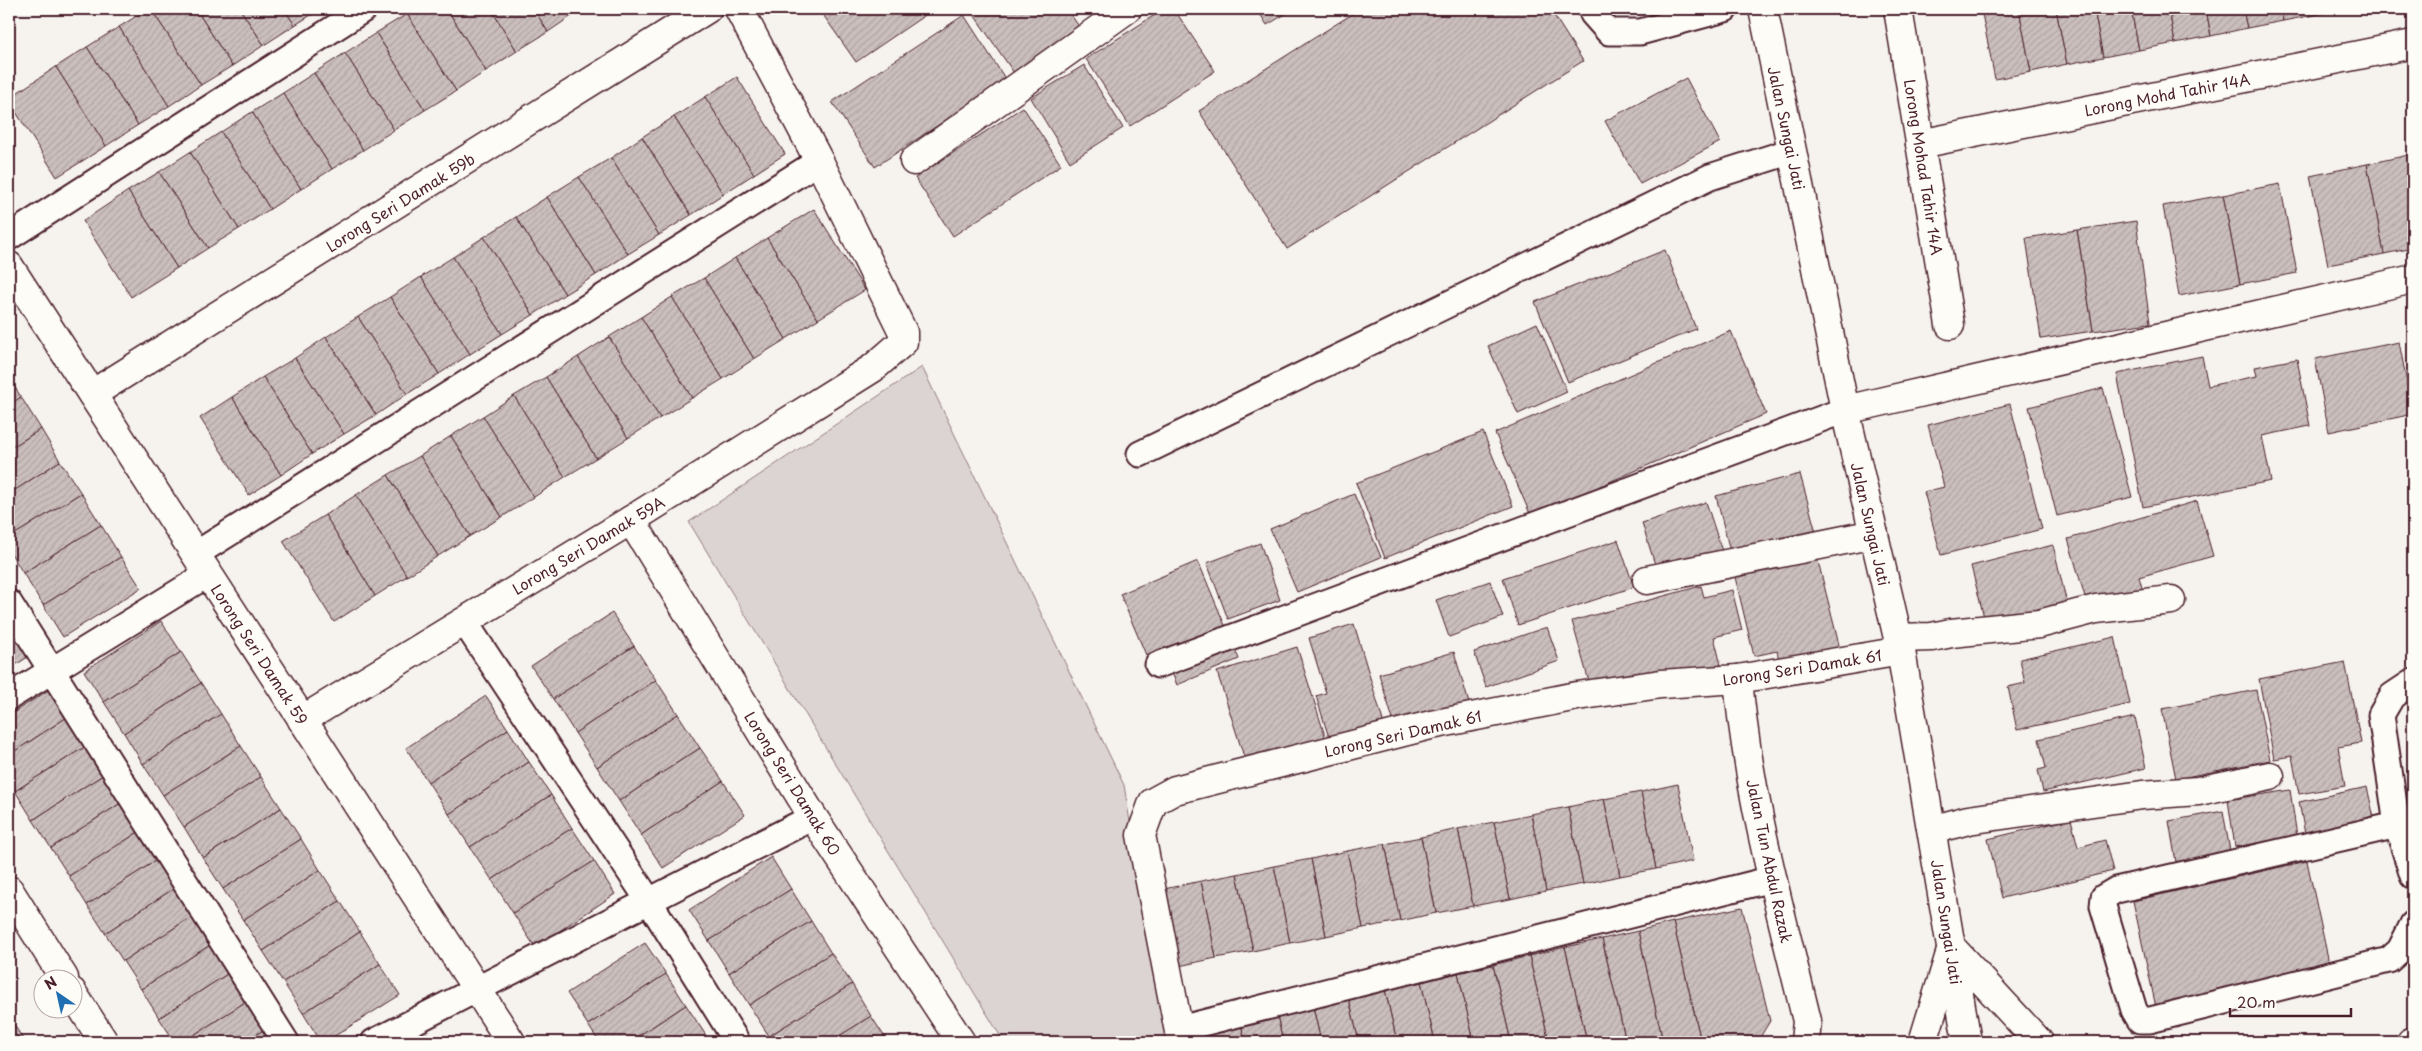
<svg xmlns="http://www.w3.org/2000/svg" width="2422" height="1051" viewBox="0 0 2422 1051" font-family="'Playpen Sans',sans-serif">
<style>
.park{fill:#dcd4d2;stroke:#937a7e}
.building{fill:url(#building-hatch);stroke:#4a1f2b}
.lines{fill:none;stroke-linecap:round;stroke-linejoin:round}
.service-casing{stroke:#4a1f2b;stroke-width:29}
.minor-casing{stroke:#4a1f2b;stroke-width:31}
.secondary-casing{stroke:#4a1f2b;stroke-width:31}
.service{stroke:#fdfcf7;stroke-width:25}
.minor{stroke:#fdfcf7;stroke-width:28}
.secondary{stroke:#fdfcf7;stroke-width:28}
.labels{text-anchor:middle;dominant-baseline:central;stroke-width:4;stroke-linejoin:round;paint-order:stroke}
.street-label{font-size:15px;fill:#4a1f2b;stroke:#fdfcf7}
</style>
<defs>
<pattern id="building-hatch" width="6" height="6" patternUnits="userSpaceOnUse" patternTransform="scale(1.25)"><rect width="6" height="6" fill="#cbbfbe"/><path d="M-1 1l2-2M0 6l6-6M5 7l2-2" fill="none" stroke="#b0a4a3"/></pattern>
</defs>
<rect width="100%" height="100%" fill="#f6f3ef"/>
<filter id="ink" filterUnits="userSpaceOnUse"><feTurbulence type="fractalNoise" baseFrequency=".02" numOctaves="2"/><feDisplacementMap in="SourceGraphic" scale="10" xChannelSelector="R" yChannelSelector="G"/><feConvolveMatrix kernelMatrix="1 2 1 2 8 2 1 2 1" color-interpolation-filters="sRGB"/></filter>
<g filter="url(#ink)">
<polygon class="park" points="922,367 1124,785 1166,1042 1004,1042 689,522"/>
<g class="building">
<polygon points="148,9 151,9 201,85 169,106 119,27"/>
<polygon points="151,9 196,9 232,66 201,85"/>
<polygon points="196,9 240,9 264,45 232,66"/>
<polygon points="240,9 284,9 295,25 264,45"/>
<polygon points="284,9 321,9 295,25"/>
<polygon points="415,9 447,9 486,71 456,91 407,14"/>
<polygon points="447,9 491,9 517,51 486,71"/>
<polygon points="491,9 534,9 548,32 517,51"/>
<polygon points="534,9 578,9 579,11 548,32"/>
<polygon points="819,9 934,9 856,62"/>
<polygon points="970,9 1067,9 1080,28 1014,73"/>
<polygon points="1164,9 1174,9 1215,71 1130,126 1086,59"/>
<polygon points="1257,9 1294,9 1267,25"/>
<polygon points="1360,9 1550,9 1583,61 1287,249 1199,111"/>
<polygon points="1981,9 2019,9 2031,72 1995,79"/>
<polygon points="2019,9 2056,9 2067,64 2031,72"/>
<polygon points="2056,9 2094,9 2103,57 2067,64"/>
<polygon points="2094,9 2131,9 2139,50 2103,57"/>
<polygon points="2131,9 2169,9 2175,43 2139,50"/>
<polygon points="2169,9 2206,9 2211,36 2175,43"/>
<polygon points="2206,9 2243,9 2247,28 2211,36"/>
<polygon points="2243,9 2281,9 2283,21 2247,28"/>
<polygon points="2281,9 2318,9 2319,14 2283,21"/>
<polygon points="2318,9 2347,9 2319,14"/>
<polygon points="407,14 456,91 425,110 376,33"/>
<polygon points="964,15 1006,80 875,167 832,102"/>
<polygon points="119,27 169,106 138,125 87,47"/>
<polygon points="376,33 425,110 394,130 345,53"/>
<polygon points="87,47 138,125 106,146 56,67"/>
<polygon points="345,53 394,130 363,150 314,73"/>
<polygon points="1084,65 1123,128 1070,162 1031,98"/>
<polygon points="56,67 106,146 57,177 9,101 9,98"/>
<polygon points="314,73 363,150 332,169 283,93"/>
<polygon points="737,77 785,154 754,174 705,97"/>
<polygon points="1686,78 1720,142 1640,184 1605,121"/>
<polygon points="283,93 332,169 301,189 252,112"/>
<polygon points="705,97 754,174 723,194 674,117"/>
<polygon points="1023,107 1061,165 953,236 915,178"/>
<polygon points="252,112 301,189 270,209 221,132"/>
<polygon points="674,117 723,194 691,215 642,137"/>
<polygon points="221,132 270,209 239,229 190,152"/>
<polygon points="642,137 691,215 659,235 611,158"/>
<polygon points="190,152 239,229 208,248 159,172"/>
<polygon points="2413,154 2413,248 2384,254 2367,164"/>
<polygon points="611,158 659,235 628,254 579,177"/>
<polygon points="2367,164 2384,254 2328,265 2310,176"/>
<polygon points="159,172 208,248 177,268 128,191"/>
<polygon points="579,177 628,254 596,275 547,197"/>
<polygon points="2280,184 2297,273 2240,284 2223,195"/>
<polygon points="128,191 177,268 131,297 83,221"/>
<polygon points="2223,195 2240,284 2179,296 2163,206"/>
<polygon points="547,197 596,275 565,294 516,217"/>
<polygon points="814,209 865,290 818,319 767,238"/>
<polygon points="516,217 565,294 533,315 484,237"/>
<polygon points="2136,221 2150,323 2093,331 2077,230"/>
<polygon points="2077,230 2093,331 2041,339 2026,238"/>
<polygon points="484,237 533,315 502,334 453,257"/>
<polygon points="767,238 818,319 786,339 735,258"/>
<polygon points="1665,250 1696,329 1568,382 1535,302"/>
<polygon points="453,257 502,334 470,354 421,277"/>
<polygon points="735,258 786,339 754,359 704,278"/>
<polygon points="421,277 470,354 439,374 390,297"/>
<polygon points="704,278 754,359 723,379 672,297"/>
<polygon points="390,297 439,374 407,394 358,317"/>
<polygon points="672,297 723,379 692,398 641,317"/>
<polygon points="358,317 407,394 376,415 326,337"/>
<polygon points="641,317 692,398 660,418 609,337"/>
<polygon points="1537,323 1567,392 1518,414 1488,346"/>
<polygon points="1731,331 1766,414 1531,516 1495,433"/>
<polygon points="326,337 376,415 344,434 295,358"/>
<polygon points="609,337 660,418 628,438 578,357"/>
<polygon points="2399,342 2413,414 2329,432 2315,359"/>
<polygon points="2202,356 2208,386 2257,376 2255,367 2297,359 2310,426 2262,436 2271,481 2143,507 2117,374"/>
<polygon points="578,357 628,438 596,458 546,377"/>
<polygon points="295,358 344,434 312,454 263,377"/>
<polygon points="263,377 312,454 281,475 232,397"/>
<polygon points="546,377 596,458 565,477 514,396"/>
<polygon points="9,378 21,397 9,405"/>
<polygon points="2103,388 2132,497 2057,516 2029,407"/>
<polygon points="514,396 565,477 534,497 483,416"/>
<polygon points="21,397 41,429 9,449 9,405"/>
<polygon points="232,397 281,475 249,495 200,418"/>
<polygon points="2010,404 2042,529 1941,555 1924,492 1944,487 1928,425"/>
<polygon points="483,416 534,497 502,517 451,436"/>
<polygon points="41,429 60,461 9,494 9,449"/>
<polygon points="1483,432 1513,506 1385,558 1356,483"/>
<polygon points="451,436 502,517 470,536 420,456"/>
<polygon points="420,456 470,536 438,556 388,475"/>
<polygon points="60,461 81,493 9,538 9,494"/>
<polygon points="1800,474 1816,532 1731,555 1716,496"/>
<polygon points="388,475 438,556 407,576 356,495"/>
<polygon points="81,493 101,525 23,573 9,550 9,538"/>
<polygon points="1354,494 1381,557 1297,592 1270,529"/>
<polygon points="356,495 407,576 375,596 325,515"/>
<polygon points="2197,501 2213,556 2139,577 2143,591 2088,607 2068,539"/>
<polygon points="1706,502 1722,551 1657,571 1642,523"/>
<polygon points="325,515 375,596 334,622 283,541"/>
<polygon points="101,525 121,557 43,605 23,573"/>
<polygon points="1618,540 1634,587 1518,625 1503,578"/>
<polygon points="1260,543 1280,600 1228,619 1207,563"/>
<polygon points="2053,545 2067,604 1986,625 1971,566"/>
<polygon points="121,557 141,588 63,637 43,605"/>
<polygon points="1817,557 1840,649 1780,664 1777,651 1754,656 1735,577"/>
<polygon points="1198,561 1239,659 1177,685 1162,648 1146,655 1120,594"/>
<polygon points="1490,581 1503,617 1449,637 1436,600"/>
<polygon points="1701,586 1704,597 1732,590 1742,630 1714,637 1721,665 1649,684 1591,689 1572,621"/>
<polygon points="612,613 634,646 553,699 531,666"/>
<polygon points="161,621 181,652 104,702 84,671"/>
<polygon points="1354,624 1386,731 1332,747 1316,696 1326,693 1309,638"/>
<polygon points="9,625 31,655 9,669"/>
<polygon points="1547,627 1559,661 1486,687 1474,652"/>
<polygon points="2115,637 2130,704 2017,730 2008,687 2025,683 2020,659"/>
<polygon points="634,646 656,680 575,733 553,699"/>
<polygon points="1297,647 1326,739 1246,763 1217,672"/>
<polygon points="181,652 201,683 124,733 104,702"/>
<polygon points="1454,652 1471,710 1394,723 1379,674"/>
<polygon points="2345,662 2361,743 2338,747 2345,786 2299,794 2292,756 2274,759 2259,679"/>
<polygon points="656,680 678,714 597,767 575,733"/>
<polygon points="201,683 221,714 143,764 124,733"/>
<polygon points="52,688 69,716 9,755 9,715"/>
<polygon points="2256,690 2270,760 2176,779 2162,709"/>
<polygon points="486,696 508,729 428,782 406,748"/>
<polygon points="221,714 241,746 163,795 143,764"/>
<polygon points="678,714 700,748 619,801 597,767"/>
<polygon points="69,716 88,745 15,791 9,782 9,755"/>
<polygon points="2135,717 2146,768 2043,792 2038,770 2046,768 2039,739"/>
<polygon points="508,729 529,762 449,814 428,782"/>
<polygon points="88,745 106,773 33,820 15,791"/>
<polygon points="241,746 261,777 184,827 163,795"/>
<polygon points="700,748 723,781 641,835 619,801"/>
<polygon points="529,762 551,795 470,847 449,814"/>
<polygon points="106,773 124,801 51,848 33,820"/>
<polygon points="261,777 281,808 203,858 184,827"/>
<polygon points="723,781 745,815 663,868 641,835"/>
<polygon points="1678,784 1693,861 1656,869 1641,792"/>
<polygon points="2367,787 2374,818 2305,834 2299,802"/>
<polygon points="2290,790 2297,836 2235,847 2228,800"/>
<polygon points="1641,792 1656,869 1620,876 1604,799"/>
<polygon points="551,795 572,828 492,880 470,847"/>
<polygon points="1604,799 1620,876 1583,884 1568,807"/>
<polygon points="124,801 142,830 69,876 51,848"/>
<polygon points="1568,807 1583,884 1546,891 1531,814"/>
<polygon points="281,808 301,839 223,889 203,858"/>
<polygon points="2223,811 2230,851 2176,862 2169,821"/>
<polygon points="1531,814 1546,891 1510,899 1494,822"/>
<polygon points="2071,819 2078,847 2105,840 2113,871 2002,898 1988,839"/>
<polygon points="1494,822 1510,899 1473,906 1458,829"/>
<polygon points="572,828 594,861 513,913 492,880"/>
<polygon points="1458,829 1473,906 1436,913 1421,837"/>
<polygon points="142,830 160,858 87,905 69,876"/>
<polygon points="1421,837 1436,913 1400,921 1385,844"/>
<polygon points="301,839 320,870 243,920 223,889"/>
<polygon points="1385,844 1400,921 1363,928 1347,851"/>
<polygon points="1347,851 1363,928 1326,936 1311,859"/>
<polygon points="771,857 791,889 709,941 689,910"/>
<polygon points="160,858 178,886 105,933 87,905"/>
<polygon points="1311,859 1326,936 1290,943 1274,866"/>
<polygon points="594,861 615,894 535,947 513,913"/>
<polygon points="2307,861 2331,972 2157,1012 2133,901"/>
<polygon points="1274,866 1290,943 1253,951 1237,874"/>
<polygon points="320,870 340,901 263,951 243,920"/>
<polygon points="1237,874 1253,951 1216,958 1201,881"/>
<polygon points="1201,881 1216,958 1179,966 1164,889"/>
<polygon points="178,886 196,914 123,961 105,933"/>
<polygon points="791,889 811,921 729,973 709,941"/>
<polygon points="340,901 360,932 283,982 263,951"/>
<polygon points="1742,907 1770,1021 1757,1042 1701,1042 1673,922"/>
<polygon points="196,914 215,942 141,989 123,961"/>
<polygon points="811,921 831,953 749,1005 729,973"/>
<polygon points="1673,922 1701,1042 1663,1042 1638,931"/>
<polygon points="1638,931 1663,1042 1626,1042 1602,939"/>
<polygon points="360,932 380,964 303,1013 283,982"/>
<polygon points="1602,939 1626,1042 1587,1042 1565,947"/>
<polygon points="215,942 232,971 159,1018 141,989"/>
<polygon points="645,943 666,974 588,1025 567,993"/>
<polygon points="1565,947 1587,1042 1549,1042 1529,956"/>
<polygon points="831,953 852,984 769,1036 749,1005"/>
<polygon points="1529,956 1549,1042 1511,1042 1493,965"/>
<polygon points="380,964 400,995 325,1042 321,1042 303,1013"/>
<polygon points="1493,965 1511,1042 1474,1042 1458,973"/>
<polygon points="232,971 250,999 183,1042 175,1042 159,1018"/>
<polygon points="1458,973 1474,1042 1435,1042 1421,982"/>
<polygon points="666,974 686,1005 629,1042 599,1042 588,1025"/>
<polygon points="1421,982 1435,1042 1397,1042 1385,990"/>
<polygon points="852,984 871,1016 830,1042 773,1042 769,1036"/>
<polygon points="1385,990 1397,1042 1359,1042 1349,999"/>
<polygon points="250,999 268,1027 245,1042 183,1042"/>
<polygon points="1349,999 1359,1042 1321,1042 1313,1007"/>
<polygon points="686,1005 707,1037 698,1042 629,1042"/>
<polygon points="1313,1007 1321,1042 1283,1042 1277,1016"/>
<polygon points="9,1016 21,1036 11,1042 9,1042"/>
<polygon points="871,1016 888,1042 830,1042"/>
<polygon points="1277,1016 1283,1042 1245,1042 1241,1024"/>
<polygon points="1241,1024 1245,1042 1207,1042 1205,1033"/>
<polygon points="268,1027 278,1042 245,1042"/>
<polygon points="427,1033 433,1042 413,1042"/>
<polygon points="21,1036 25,1042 11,1042"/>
</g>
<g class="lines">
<defs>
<g id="service">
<polyline points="1591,9 1593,14 1609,32 1640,32 1725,9"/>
<polyline points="9,237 364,9"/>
<polyline points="1140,454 1710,177 1792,151"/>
<polyline points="196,554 819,161"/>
<polyline points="9,603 286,1042"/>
<polyline points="464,621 649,901 737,1042"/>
<polyline points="1158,665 1845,410"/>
<polyline points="2413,682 2392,696 2381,715 2397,825 2413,876"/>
<polyline points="9,697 208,574"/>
<polyline points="2397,825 2116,890 2104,897 2103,906 2134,1010 2140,1020 2150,1020 2389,960 2400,950 2413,924"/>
<polyline points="1179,1029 1772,879"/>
<polyline points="374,1042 813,817"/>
</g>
<g id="minor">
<polyline points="1898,9 1950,325"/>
<polyline points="1920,144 2413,44"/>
<polyline points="914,161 1127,9"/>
<polyline points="9,266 511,1042"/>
<polyline points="92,394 707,9"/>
<polyline points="1845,410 2413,279"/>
<polyline points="631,520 813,817 961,1042"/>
<polyline points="1647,580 1874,534"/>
<polyline points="1898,638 1932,637 1951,633 2039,624 2096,609 2171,600"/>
<path d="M1738 679C1748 795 1780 909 1807 1021L1805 1042"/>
<polyline points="302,720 631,520 873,368 903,342 903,332 819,161 739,9"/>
<polyline points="1932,830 1968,820 2142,795 2198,791 2270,776"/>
<polyline points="9,890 64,978"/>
<polyline points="72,992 104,1042"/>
<polyline points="1181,1042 1141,835 1153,802 1175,790 1431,725 1577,696 1661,684 1738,679 1901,651"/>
</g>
<g id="secondary">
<polyline points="1763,9 1845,410 1901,651 1967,1042"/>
<polyline points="1952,948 2039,1042"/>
<polyline points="1923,1042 1950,954"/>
<polyline points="2411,1042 2413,1042"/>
</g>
</defs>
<use href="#service" class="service-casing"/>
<use href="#minor" class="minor-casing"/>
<use href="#secondary" class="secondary-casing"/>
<use href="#service" class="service"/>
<use href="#minor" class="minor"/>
<use href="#secondary" class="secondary"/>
</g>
</g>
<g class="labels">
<g class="street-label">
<text transform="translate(2167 94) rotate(-11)">Lorong Mohd Tahir 14A</text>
<text transform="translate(1787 128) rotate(78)">Jalan Sungai Jati</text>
<text transform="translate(1924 167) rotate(81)">Lorong Mohad Tahir 14A</text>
<text transform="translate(400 202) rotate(-32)">Lorong Seri Damak 59b</text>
<text transform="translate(1871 524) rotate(77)">Jalan Sungai Jati</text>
<text transform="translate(588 545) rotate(-31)">Lorong Seri Damak 59A</text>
<text transform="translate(260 654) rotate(57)">Lorong Seri Damak 59</text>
<text transform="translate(1802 667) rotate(-9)">Lorong Seri Damak 61</text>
<text transform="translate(1403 733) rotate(-13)">Lorong Seri Damak 61</text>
<text transform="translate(793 783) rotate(58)">Lorong Seri Damak 60</text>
<text transform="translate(1770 861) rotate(78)">Jalan Tun Abdul Razak</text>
<text transform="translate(1947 922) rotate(81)">Jalan Sungai Jati</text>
</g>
</g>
<rect width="2422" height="1051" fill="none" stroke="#fdfcf7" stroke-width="30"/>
<rect x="15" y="15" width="2392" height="1021" fill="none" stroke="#4a1f2b" stroke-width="2" filter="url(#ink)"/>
<g transform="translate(58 994) rotate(326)"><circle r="24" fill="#fdfcf7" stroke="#b5a4a5"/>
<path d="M0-4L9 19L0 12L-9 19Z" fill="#1f6fb2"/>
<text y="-8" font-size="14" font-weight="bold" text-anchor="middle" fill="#4a1f2b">N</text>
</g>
<path d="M2230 1008v8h121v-8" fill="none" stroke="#4a1f2b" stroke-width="2.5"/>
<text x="2237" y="1008" font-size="15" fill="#4a1f2b" stroke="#fdfcf7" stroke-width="4" paint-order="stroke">20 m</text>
</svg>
